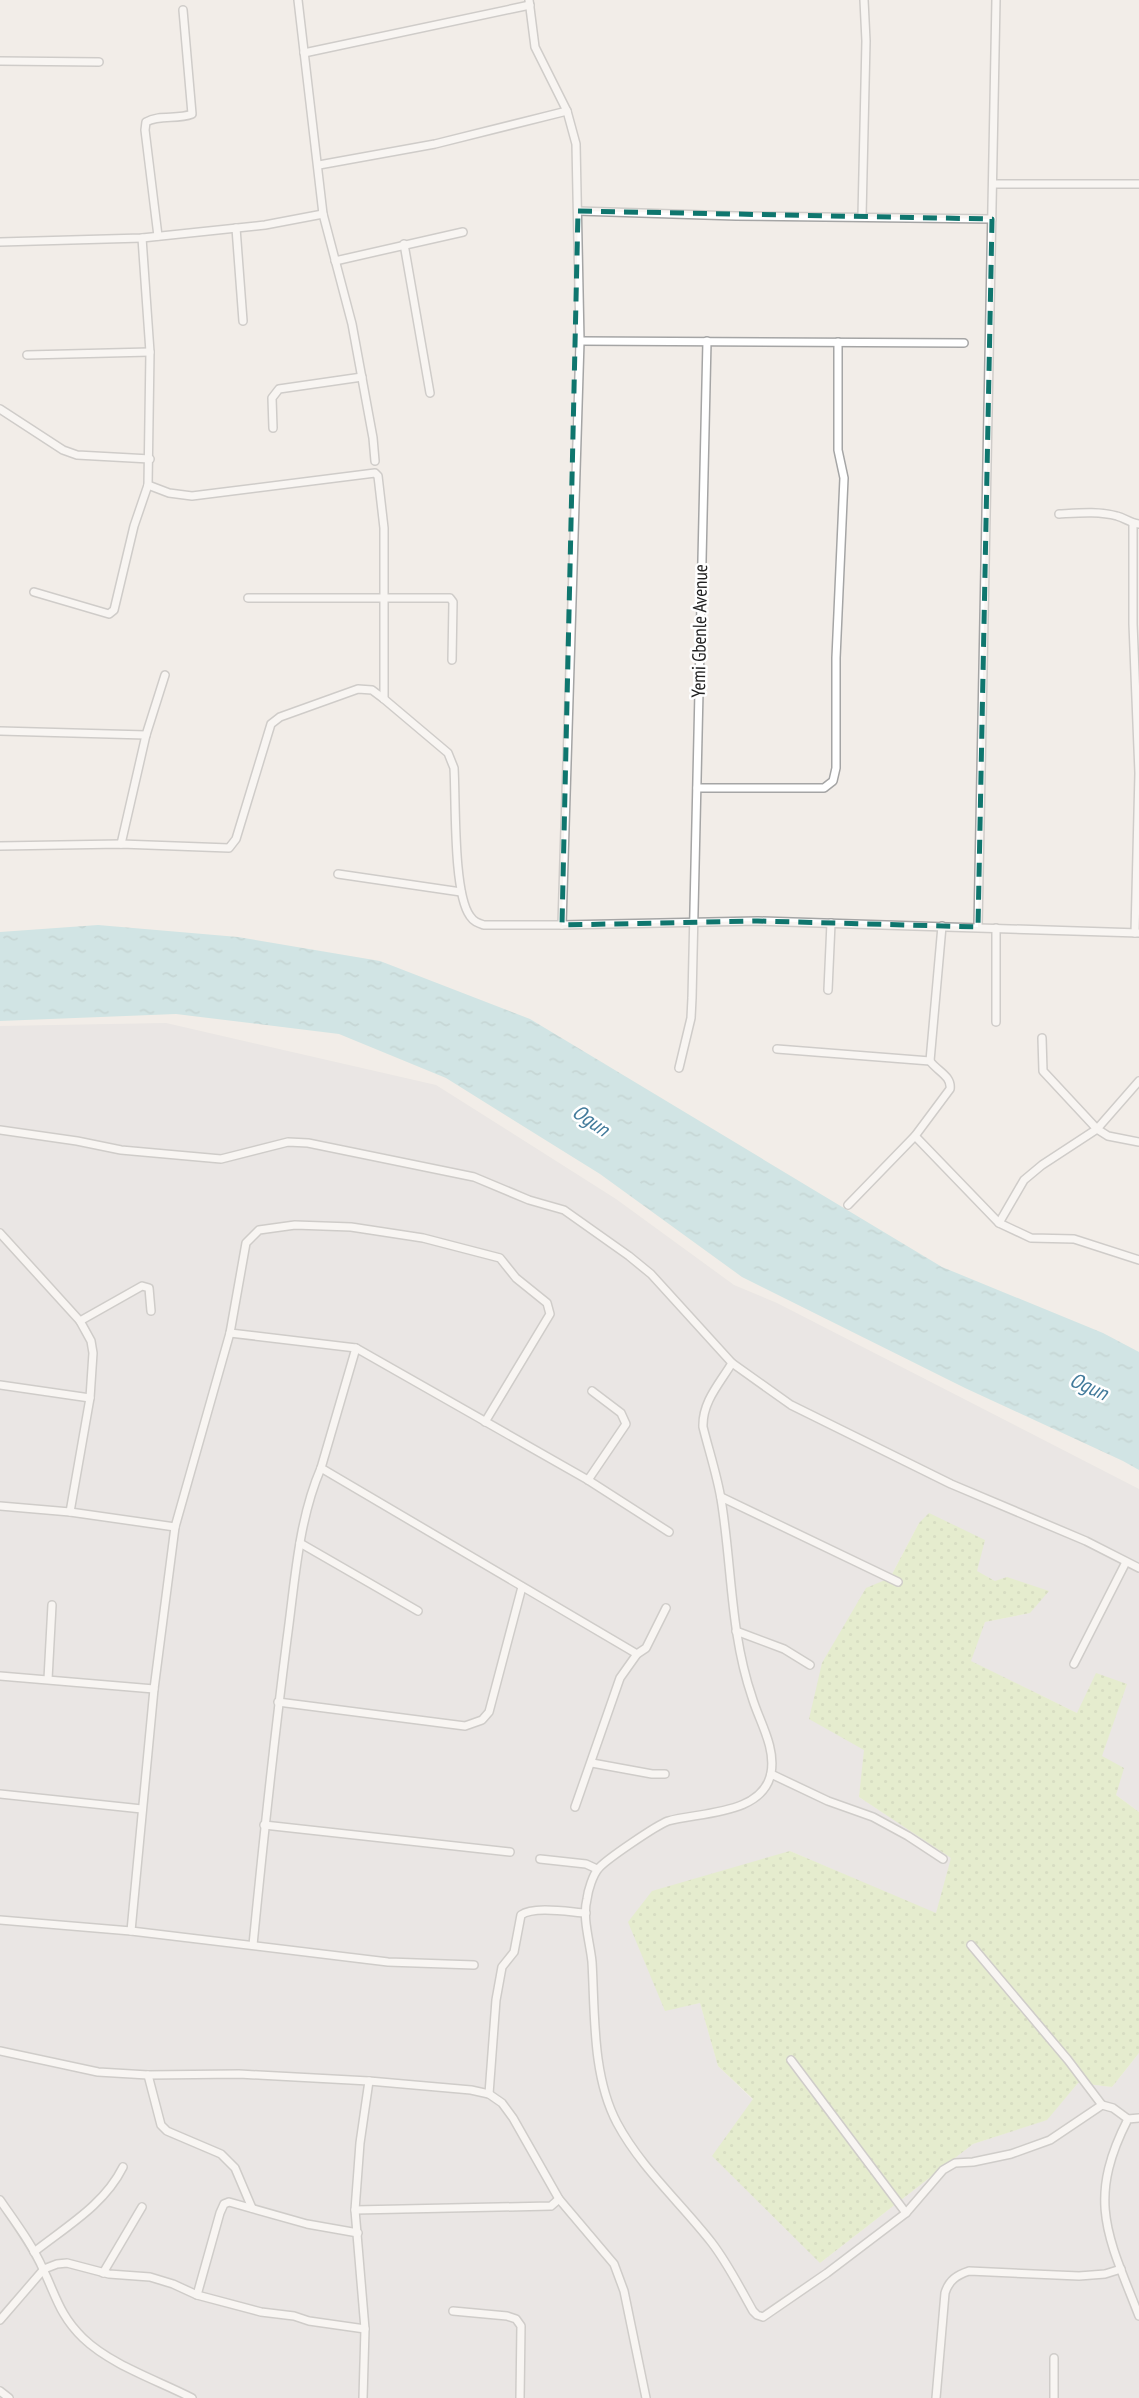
<svg xmlns="http://www.w3.org/2000/svg" width="1139" height="2398" viewBox="0 0 1139 2398" font-family="'PT Sans Narrow',sans-serif">
<style>
.residential{fill:#dfdedf}
.grass{fill:url(#grass-dots)}
.water{fill:url(#water-ripples)}
.lines{fill:none;stroke-linecap:round;stroke-linejoin:round}
.street-casing{stroke:#a5a5a5;stroke-width:10}
.street{stroke:#fff;stroke-width:7}
.marked{fill:none;stroke:#0f766e;stroke-width:5;stroke-dasharray:14 9;stroke-linejoin:round}
.labels{text-anchor:middle;dominant-baseline:central;stroke-width:5;stroke-linejoin:round;paint-order:stroke}
.street-label{font-size:19px;fill:#212121;stroke:#fff}
.water-label{font-size:21px;font-style:italic;fill:#437b9b;stroke:#fff}
</style>
<defs>
<pattern id="grass-dots" width="8" height="8" patternUnits="userSpaceOnUse" patternTransform="scale(1.75)"><rect width="8" height="8" fill="#d5ebaf"/><path d="M2 2h.1M6 6h.1" fill="none" stroke="#b7c996" stroke-width="1.8" stroke-linecap="round"/></pattern>
<pattern id="water-ripples" width="26" height="14" patternUnits="userSpaceOnUse" patternTransform="scale(1.75)"><rect width="26" height="14" fill="#a9dadf"/><path d="M2 4q2-2 4 0t4 0M15 11q2-2 4 0t4 0" fill="none" stroke="#91bbbf"/></pattern>
</defs>
<rect width="100%" height="100%" fill="#f2ede8"/>
<polygon class="residential" points="166,1023 436,1085 616,1199 734,1285 777,1303 1139,1489 1139,1812 1116,1795 1102,1756 1077,1713 970,1661 985,1622 1030,1613 995,1581 976,1571 919,1523 890,1578 859,1797 952,1858 936,1914 790,1851 665,2008 665,2010 700,2003 718,2066 753,2100 820,2263 973,2144 1046,2120 1078,2083 1112,2087 1139,2053 1139,2398 0,2398 0,1026"/>
<polygon class="grass" points="929,1513 985,1540 977,1571 995,1581 1007,1577 1049,1591 1030,1613 985,1622 971,1661 1077,1713 1096,1673 1127,1684 1102,1756 1124,1768 1116,1795 1139,1812 1139,2053 1112,2087 1078,2083 1047,2120 973,2144 820,2263 712,2156 753,2099 718,2066 700,2003 665,2011 628,1922 652,1891 790,1851 936,1913 951,1858 859,1797 864,1750 809,1719 822,1663 866,1588 890,1578 919,1523"/>
<polygon class="water" points="98,925 238,937 380,961 530,1019 942,1267 1103,1333 1139,1352 1139,1470 1123,1461 965,1388 742,1277 600,1174 446,1078 339,1034 176,1014 0,1021 0,932"/>
<g class="lines">
<defs>
<g id="street">
<polyline points="298,0 323,214 352,324 373,438 375,461"/>
<polyline points="529,0 535,47 567,111 576,144 580,341 562,925 758,921 1139,933"/>
<polyline points="304,53 530,5"/>
<polyline points="0,61 99,62"/>
<polyline points="319,165 435,144 567,111"/>
<polyline points="994,184 1139,184"/>
<polyline points="578,211 736,216 992,219"/>
<polyline points="862,216 866,41 864,0"/>
<polyline points="236,228 243,321"/>
<path d="M158 236 145 130 146 122C160 114 177 120 192 114L183 10"/>
<polyline points="0,242 142,238 265,225 323,214"/>
<polyline points="404,244 430,393"/>
<polyline points="335,261 463,232"/>
<polyline points="580,341 964,343"/>
<polyline points="27,355 150,352"/>
<polyline points="0,409 63,450 77,455 150,459"/>
<polyline points="273,428 272,398 279,389 362,377"/>
<polyline points="148,485 169,493 192,496 375,473 378,476 384,528 384,699"/>
<path d="M1059 514C1078 513 1099 511 1117 516 1125 518 1130 523 1139 524"/>
<polyline points="1133,523 1133,624 1139,773 1135,933"/>
<polyline points="34,592 109,614 114,610 134,526 148,485 150,352 142,238"/>
<polyline points="248,598 450,598 453,602 452,660"/>
<polyline points="0,731 146,735"/>
<polyline points="697,788 824,788 833,781 836,768 836,658 844,478 838,450 838,342"/>
<polyline points="121,844 146,735 165,675"/>
<path d="M0 846 121 844 229 848 236 839 271 724 280 717 358 689 372 690 384 699 448 753 454 768C456 800 453 893 470 916 474 922 478 923 484 925H562"/>
<polyline points="338,874 461,892"/>
<polyline points="978,927 996,0"/>
<polyline points="828,990 831,923"/>
<polyline points="996,1022 996,928"/>
<polyline points="1042,1038 1043,1071 1097,1129 1108,1136 1139,1142"/>
<polyline points="777,1049 930,1061"/>
<polyline points="679,1068 691,1018 692,998 707,341"/>
<polyline points="0,1130 77,1141 121,1150 221,1159 288,1142 308,1143 474,1177 529,1200 564,1210 629,1256 651,1274 732,1363 791,1405 951,1484 1086,1541 1139,1568"/>
<polyline points="915,1136 999,1223 1031,1238 1074,1239 1139,1260"/>
<path d="M848 1205 915 1136 950 1089C952 1076 937 1071 930 1061L942 926"/>
<polyline points="999,1223 1024,1180 1042,1165 1097,1129 1139,1081"/>
<polyline points="0,1233 80,1321 91,1341 93,1353 90,1398 70,1512"/>
<polyline points="80,1321 142,1286 149,1288 151,1311"/>
<polyline points="230,1333 356,1348 588,1480 669,1532"/>
<path d="M732 1363C720 1383 702 1402 703 1427 709 1451 717 1475 721 1499 732 1565 730 1633 752 1697 759 1721 776 1747 771 1773 763 1815 700 1812 668 1821 657 1825 605 1860 598 1869 593 1875 588 1890 587 1899 582 1918 590 1942 592 1962 595 2013 592 2076 617 2123 641 2168 681 2203 712 2243 728 2264 740 2288 753 2311L757 2315 763 2317 827 2273 906 2213 943 2170 955 2163 973 2162 1011 2154 1050 2140 1102 2105 1113 2108 1128 2119"/>
<polyline points="0,1385 90,1398"/>
<polyline points="321,1468 637,1654"/>
<polyline points="588,1480 626,1424 621,1413 592,1391"/>
<polyline points="721,1497 898,1582"/>
<polyline points="0,1506 70,1512 175,1527"/>
<polyline points="300,1543 418,1611"/>
<polyline points="736,1631 784,1649 810,1665"/>
<polyline points="1074,1664 1126,1562"/>
<polyline points="0,1676 154,1689"/>
<polyline points="48,1679 52,1605"/>
<polyline points="278,1702 465,1726 482,1720 489,1712 522,1587"/>
<polyline points="592,1763 652,1774 665,1774"/>
<polyline points="771,1774 828,1801 873,1817 908,1836 943,1859"/>
<polyline points="0,1794 142,1809"/>
<polyline points="575,1807 620,1678 637,1654 646,1648 666,1608"/>
<polyline points="264,1825 510,1852"/>
<polyline points="540,1859 586,1864 597,1869"/>
<polyline points="0,1920 131,1931 388,1962 474,1965"/>
<polyline points="131,1931 154,1689 175,1527 230,1333 246,1243 259,1230 295,1225 351,1227 423,1238 500,1258 516,1278 547,1303 550,1314 485,1422"/>
<path d="M253 1945C263 1843 274 1741 287 1639 295 1582 298 1521 321 1468L356 1348"/>
<polyline points="971,1945 1068,2060 1102,2105"/>
<polyline points="0,2051 98,2072 148,2075 239,2074 369,2081 471,2090 489,2094 502,2103 513,2118 559,2199 614,2264 624,2291 646,2398"/>
<polyline points="791,2060 906,2213"/>
<polyline points="148,2075 161,2125 167,2131 221,2154 235,2168 252,2208"/>
<path d="M489 2094 496 2000 502 1967 514 1952 521 1915C534 1906 569 1912 586 1913"/>
<path d="M1139 2118 1128 2119C1086 2201 1108 2236 1139 2316"/>
<path d="M0 2200C15 2222 32 2244 43 2269 56 2296 60 2316 83 2338 111 2365 157 2380 192 2398"/>
<polyline points="355,2210 551,2206 559,2199"/>
<path d="M34 2252C67 2226 104 2205 123 2167"/>
<polyline points="103,2273 142,2207"/>
<polyline points="197,2295 220,2213 224,2204 229,2202 307,2224 358,2233"/>
<polyline points="453,2311 507,2316 516,2319 521,2326 520,2398"/>
<polyline points="0,2320 44,2269 57,2264 67,2263 109,2274 150,2277 173,2284 197,2295 261,2312 294,2316 309,2321 365,2329"/>
<polyline points="0,2391 9,2398"/>
<polyline points="363,2398 365,2329 355,2210 360,2143 369,2081"/>
<path d="M936 2398 945 2293C949 2280 957 2275 969 2271L1079 2276 1105 2274 1121 2269"/>
<polyline points="1054,2398 1054,2358"/>
</g>
</defs>
<use href="#street" class="street-casing"/>
<use href="#street" class="street"/>
</g>
<path d="M0 0H1139V2398H0ZM578 211 992 219 978 927 758 921 562 925Z" fill="#f2ede8" fill-opacity=".55" fill-rule="evenodd"/>
<path class="marked" d="M578 211 992 219 978 927 758 921 562 925Z"/>
<g class="labels">
<g class="street-label">
<text transform="translate(699 631) rotate(-89)">Yemi Gbenle Avenue</text>
</g>
<g class="water-label">
<text transform="translate(591 1120) rotate(34)">Ogun</text>
<text transform="translate(1089 1386) rotate(24)">Ogun</text>
</g>
</g>
</svg>
